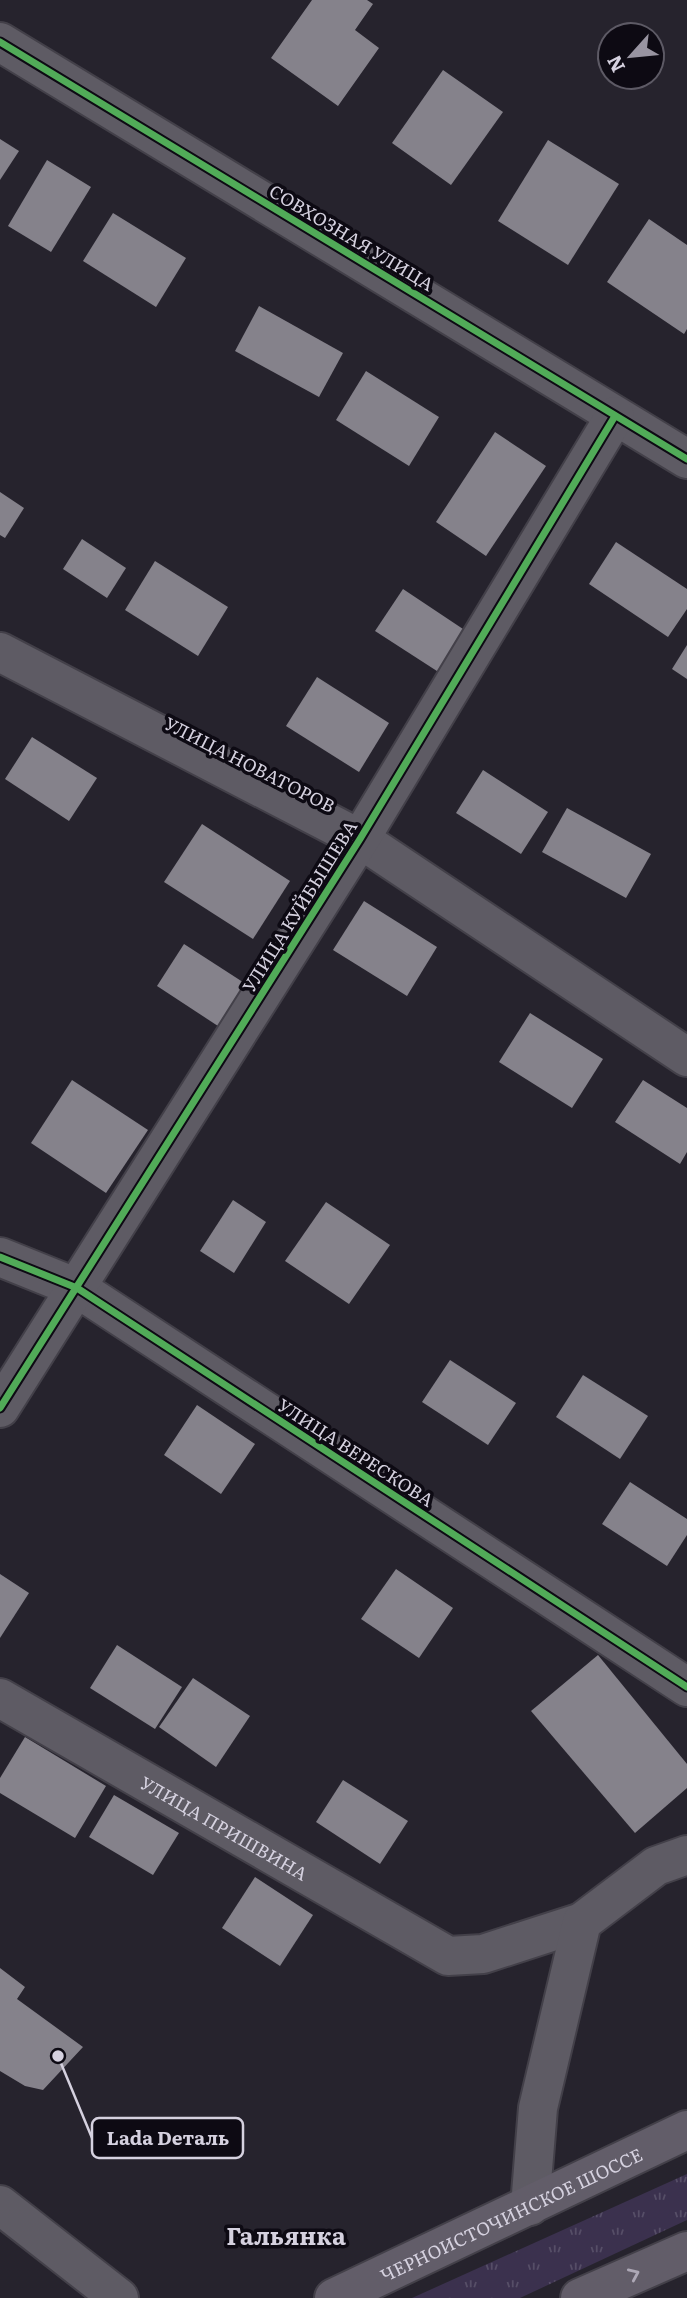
<svg xmlns="http://www.w3.org/2000/svg" width="687" height="2298" viewBox="0 0 687 2298" font-family="Literata,serif">
<style>
.grass{fill:url(#grass-tufts)}
.building{fill:#85828b}
.lines{fill:none;stroke-linecap:round;stroke-linejoin:round}
.minor-casing{stroke:#434049;stroke-width:42}
.major-casing{stroke:#434049;stroke-width:42}
.minor{stroke:#5e5b64;stroke-width:38}
.major{stroke:#625d69;stroke-width:38}
.cycleway-casing{stroke:#0d0a13;stroke-width:11}
.cycleway{stroke:#51ab58;stroke-width:7}
.oneway{stroke:#ada8b6}
.labels{text-anchor:middle;dominant-baseline:central;stroke-width:7;stroke-linejoin:round;paint-order:stroke}
.street-label{font-size:18px;fill:#d5d1df;stroke:#0d0a13}
.district-label{font-size:24px;font-weight:bold;fill:#d5d1df;stroke:#0d0a13}
.leader{fill:none;stroke:#d5d1df;stroke-width:2.5}
.callout-dot{fill:#d5d1df;stroke:#0d0a13;stroke-width:2.5}
.callout{fill:#0d0a13;stroke:#d5d1df;stroke-width:2.5}
.callout-label{font-size:19px;text-anchor:middle;font-weight:bold;fill:#d5d1df}
</style>
<defs>
<pattern id="grass-tufts" width="24" height="20" patternUnits="userSpaceOnUse" patternTransform="scale(1.75)"><rect width="24" height="20" fill="#3b314e"/><path d="M3 7l-1-3M5 7V3M7 7l1-3M15 17l-1-3M17 17v-4M19 17l1-3" fill="none" stroke="#564e67"/></pattern>
</defs>
<rect width="100%" height="100%" fill="#26232d"/>
<polygon class="grass" points="687,2174 687,2220 520,2298 412,2298"/>
<g class="building">
<polygon points="312,0 367,0 373,4 355,30 379,48 338,106 271,58"/>
<polygon points="443,70 503,112 451,185 392,143"/>
<polygon points="0,139 19,151 0,180"/>
<polygon points="548,140 619,184 568,265 498,221"/>
<polygon points="47,160 91,187 51,252 8,226"/>
<polygon points="113,213 186,258 156,307 83,261"/>
<polygon points="649,219 687,245 687,329 684,334 607,282"/>
<polygon points="259,306 343,353 319,397 235,351"/>
<polygon points="366,371 439,417 409,466 336,420"/>
<polygon points="495,432 546,466 486,556 436,522"/>
<polygon points="0,492 24,508 5,538 0,535"/>
<polygon points="82,539 126,568 107,598 63,569"/>
<polygon points="616,542 687,589 687,609 668,637 589,584"/>
<polygon points="155,561 228,607 198,656 125,610"/>
<polygon points="403,589 466,631 440,673 375,631"/>
<polygon points="687,645 687,679 672,669"/>
<polygon points="317,677 389,723 359,772 286,726"/>
<polygon points="32,737 97,778 69,821 5,779"/>
<polygon points="483,770 548,812 521,854 456,813"/>
<polygon points="567,808 651,854 626,898 542,852"/>
<polygon points="202,824 290,881 253,939 164,882"/>
<polygon points="364,901 437,947 407,996 333,950"/>
<polygon points="184,944 249,986 221,1028 157,986"/>
<polygon points="530,1013 603,1059 572,1108 499,1062"/>
<polygon points="72,1080 148,1130 106,1193 31,1143"/>
<polygon points="643,1080 687,1108 687,1152 680,1164 615,1122"/>
<polygon points="233,1200 266,1222 234,1273 200,1251"/>
<polygon points="326,1202 390,1245 349,1304 285,1261"/>
<polygon points="450,1360 516,1403 488,1445 422,1402"/>
<polygon points="583,1375 648,1416 620,1459 556,1417"/>
<polygon points="197,1405 255,1444 221,1494 164,1455"/>
<polygon points="630,1482 687,1519 687,1535 667,1566 602,1524"/>
<polygon points="396,1569 453,1608 419,1658 361,1619"/>
<polygon points="0,1574 29,1593 0,1638"/>
<polygon points="117,1645 182,1687 155,1729 90,1688"/>
<polygon points="598,1655 687,1764 687,1788 635,1833 531,1711"/>
<polygon points="193,1678 250,1716 216,1767 159,1727"/>
<polygon points="25,1737 106,1786 75,1838 0,1793 0,1778"/>
<polygon points="343,1780 408,1821 380,1864 316,1822"/>
<polygon points="114,1795 179,1833 153,1875 89,1837"/>
<polygon points="255,1877 313,1915 280,1966 222,1928"/>
<polygon points="0,1968 25,1987 17,1999 83,2047 43,2090 25,2086 0,2071"/>
</g>
<g class="lines">
<defs>
<g id="minor">
<polyline points="0,42 687,459"/>
<polyline points="0,652 360,839 687,1057"/>
<polyline points="0,1257 77,1288 687,1687"/>
<polyline points="0,1408 360,839 615,416"/>
<path id="s1" d="M0 1698 448 1956 483 1954 582 1922"/>
<polyline points="0,2205 119,2298"/>
<polyline points="530,2206 538,2108 582,1922 656,1866 687,1855"/>
</g>
<g id="major">
<path id="s2" d="M334 2298 687 2130"/>
<polyline points="580,2298 687,2251"/>
</g>
</defs>
<use href="#minor" class="minor-casing"/>
<use href="#major" class="major-casing"/>
<use href="#minor" class="minor"/>
<use href="#major" class="major"/>
<defs>
<g id="cycleway">
<polyline points="0,42 687,459"/>
<polyline points="0,1257 77,1288 687,1687"/>
<polyline points="0,1408 360,839 615,416"/>
</g>
</defs>
<use href="#cycleway" class="cycleway-casing"/>
<use href="#cycleway" class="cycleway"/>
</g>
<defs><path id="oneway-chevron" d="M-2-3.5L2.5 0L-2 3.5" fill="none" stroke-width="1.6" stroke-linecap="round" stroke-linejoin="round" transform="scale(1.75)"/></defs>
<use class="oneway" href="#oneway-chevron" transform="translate(634 2274) rotate(-24)"/>
<g class="labels">
<g class="street-label">
<text transform="translate(352 237) rotate(31)">СОВХОЗНАЯ УЛИЦА</text>
<text transform="translate(250 764) rotate(27)">УЛИЦА НОВАТОРОВ</text>
<text transform="translate(299 906) rotate(-58)">УЛИЦА КУЙБЫШЕВА</text>
<text transform="translate(356 1452) rotate(33)">УЛИЦА ВЕРЕСКОВА</text>
<text stroke="none"><textPath href="#s1" startOffset="259">УЛИЦА ПРИШВИНА</textPath></text>
<text stroke="none"><textPath href="#s2" startOffset="196">ЧЕРНОИСТОЧИНСКОЕ ШОССЕ</textPath></text>
</g>
<g class="district-label">
<text x="286" y="2234">Гальянка</text>
</g>
</g>
<path class="leader" d="M58 2056L92 2138"/>
<circle class="callout-dot" cx="58" cy="2056" r="7"/>
<rect class="callout" x="92" y="2118" width="151" height="40" rx="7"/>
<g class="callout-label">
<text x="168" y="2145">Lada Dеталь</text>
</g>
<g transform="translate(631 56) rotate(243)"><circle r="33" fill="#0d0a13" stroke="#5d5a65" stroke-width="2"/>
<path d="M0-5L12 26L0 18L-12 26Z" fill="#9894a1"/>
<text y="-10" font-size="19" font-weight="bold" text-anchor="middle" fill="#d5d1df">N</text>
</g>
</svg>
